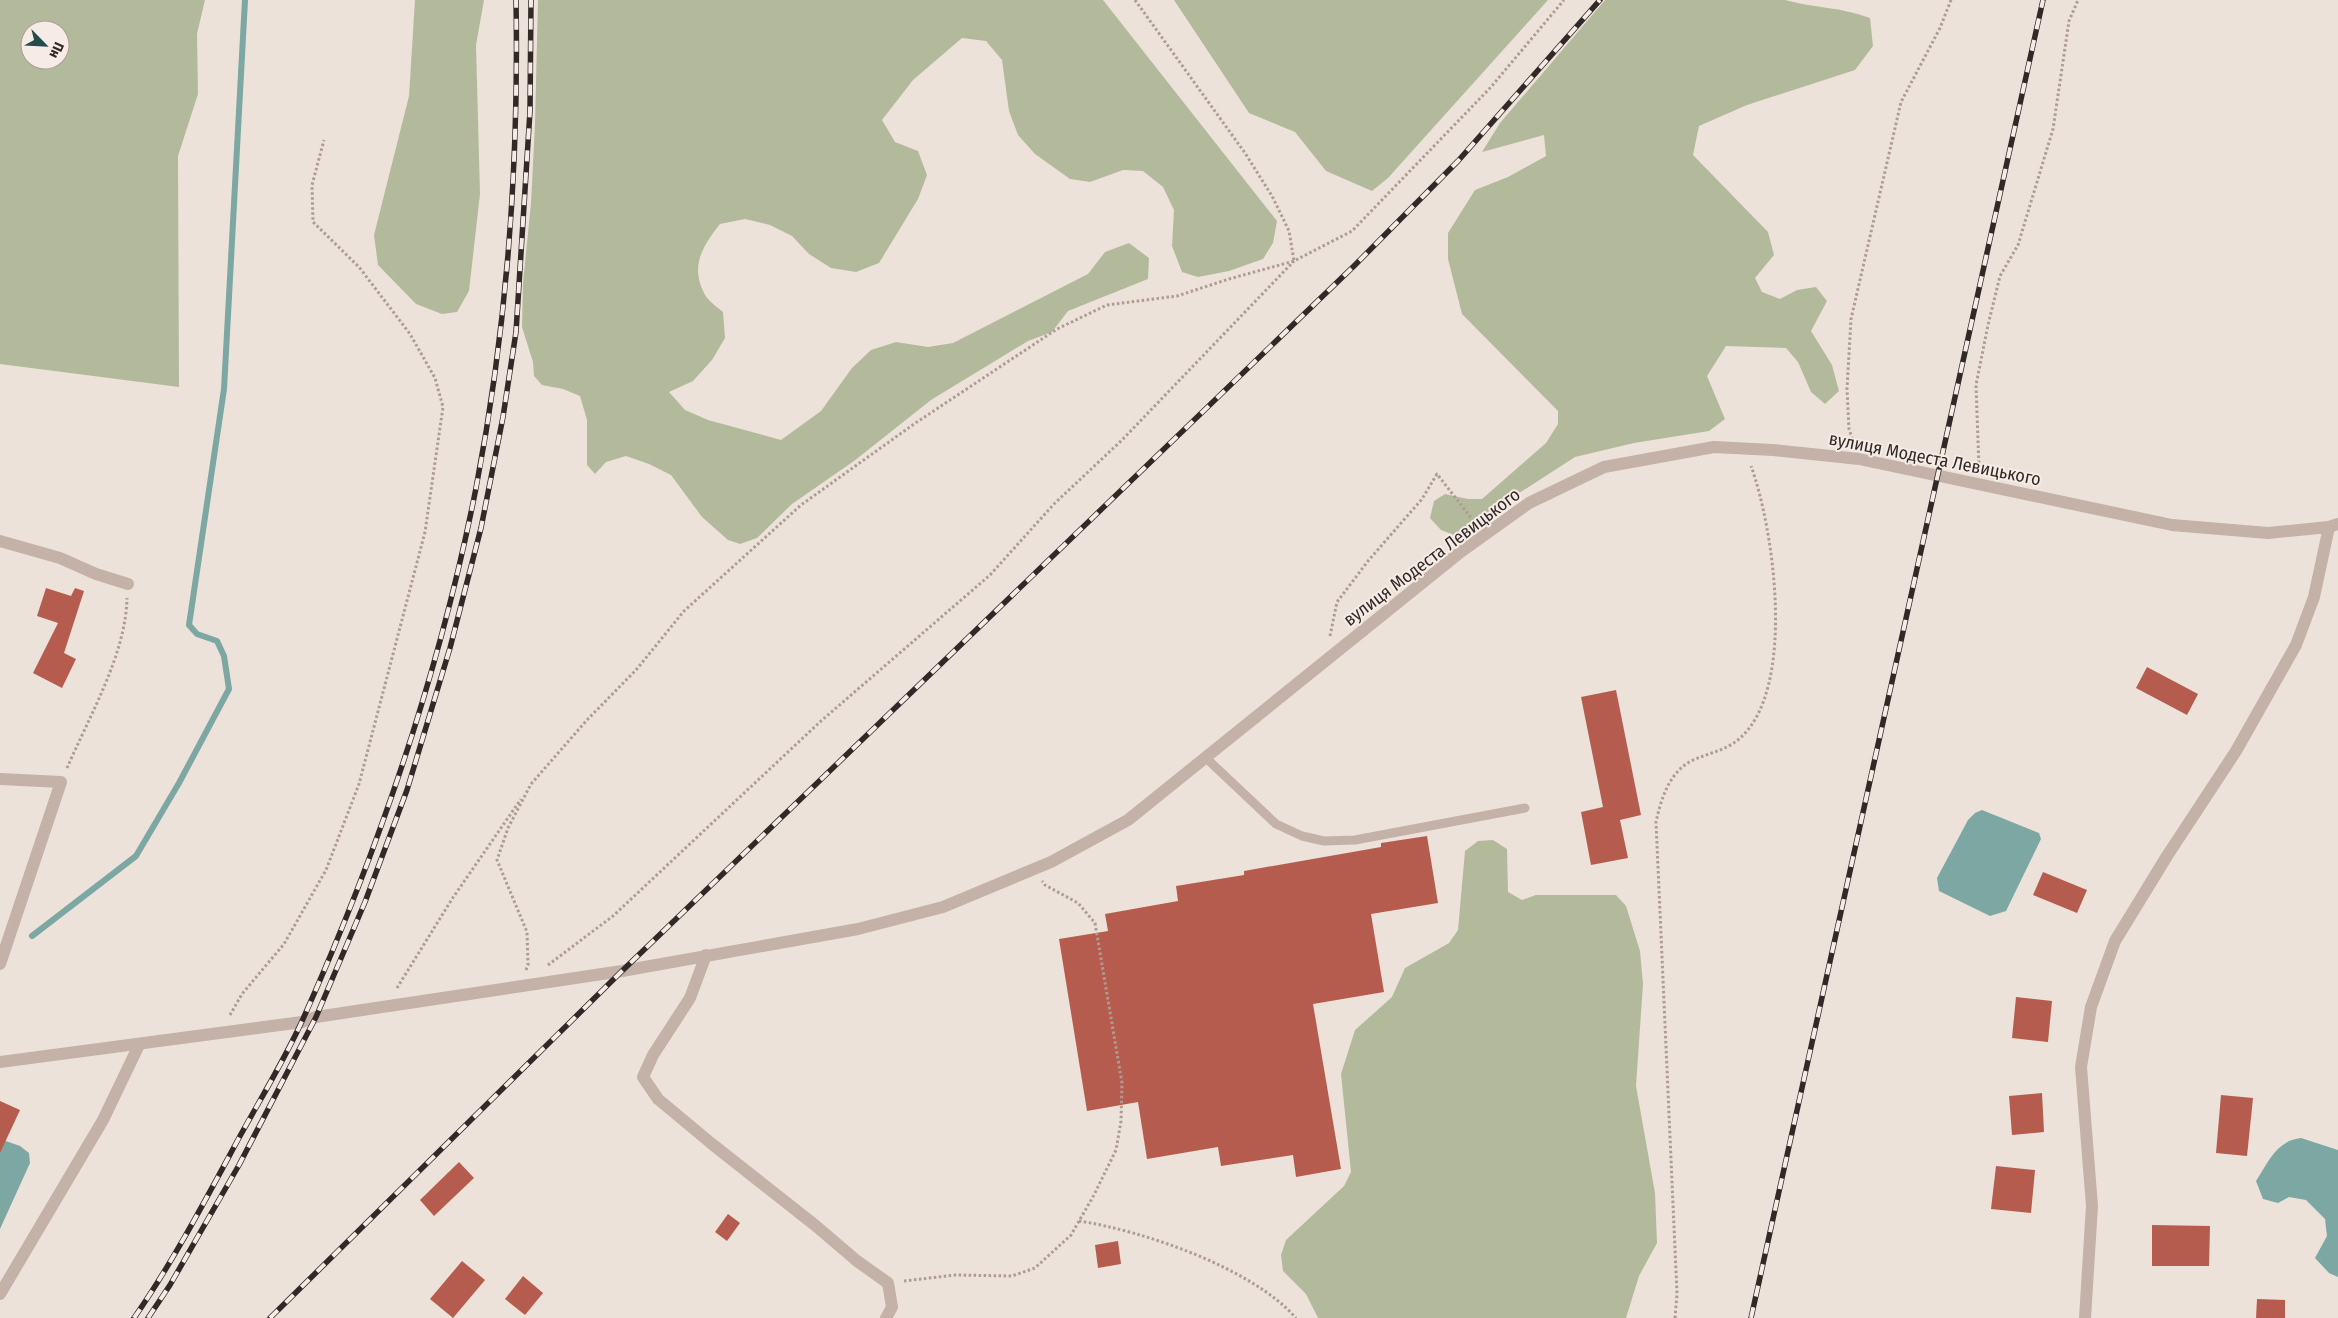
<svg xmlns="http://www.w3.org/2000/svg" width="2338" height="1318" viewBox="0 0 2338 1318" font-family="'Fira Sans Condensed',sans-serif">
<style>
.green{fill:#b3ba9c;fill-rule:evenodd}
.water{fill:#7ca7a3}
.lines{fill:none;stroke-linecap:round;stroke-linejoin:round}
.stream{stroke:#7ca7a3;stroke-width:6}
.building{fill:#b65c4f}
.path{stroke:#af9b92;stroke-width:3;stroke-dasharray:2.5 2.5;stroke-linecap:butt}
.lane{stroke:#c4b1a7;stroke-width:9}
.street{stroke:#c4b1a7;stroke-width:12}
.rail-casing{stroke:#312927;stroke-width:5.5}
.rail{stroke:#f6ece5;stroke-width:4;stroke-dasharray:11;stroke-linecap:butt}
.labels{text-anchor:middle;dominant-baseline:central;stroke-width:4;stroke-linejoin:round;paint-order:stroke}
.street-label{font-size:18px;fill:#312927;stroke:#f6ece5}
</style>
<rect width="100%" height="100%" fill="#ede2d9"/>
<g class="green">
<path d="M0 0H205L197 34 198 94 178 156 179 387 0 364ZM30 30H60V60H30Z"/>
<polygon points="415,0 484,0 476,45 480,194 469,291 457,312 442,314 416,304 378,265 374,235 409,96"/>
<path d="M538 0H1103L1277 221 1273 243 1263 259 1229 271 1198 277 1182 272 1172 246 1174 210 1163 187 1143 171 1123 170 1090 182 1070 179 1035 154 1018 135 1009 111 1002 60 986 41 962 38 913 80 882 120 895 142 918 151 927 175 918 199 879 263 856 272 831 268 809 254 792 236 770 225 745 219 720 224C703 246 690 265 704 293 707 300 717 307 723 312L725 338 712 360 693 381 669 392 685 410 708 420 781 440 821 411 852 368 871 350 896 342 928 347 953 343 1088 274 1105 252 1129 243 1149 258 1148 279 1068 311 1052 332 1028 341 931 400 854 461 792 504 757 538 740 544 728 540 702 517 671 475 649 464 626 456 606 462 595 474 587 465V420L580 396 563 389 542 385 534 376 533 362 522 327 523 283 531 203 535 124Z"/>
<polygon points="1174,0 1548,0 1388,178 1372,191 1326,171 1295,132 1249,113"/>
<path d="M1605 0H1785C1813 8 1842 7 1870 18L1873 46 1855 70 1747 105 1699 126 1693 155 1768 232 1774 255 1755 278 1762 292 1780 299 1797 290 1816 287 1827 301 1811 331 1832 365 1839 391 1825 404 1811 392 1798 362 1786 348 1726 346 1707 376 1725 419 1709 431 1634 443 1575 457 1454 535 1441 530 1430 518 1434 501 1445 494 1468 499H1482L1546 443 1558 424V411L1462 314 1448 259V233L1475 190 1508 177 1546 156 1544 135 1482 152 1500 123Z"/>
<polygon points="1493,840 1507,849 1508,892 1522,900 1536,895 1616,895 1626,906 1640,951 1643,984 1636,1086 1655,1193 1657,1243 1639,1276 1626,1318 1318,1318 1306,1294 1283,1271 1281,1255 1286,1240 1344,1186 1351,1172 1341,1074 1355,1030 1392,997 1405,968 1449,943 1458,930 1465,851 1478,841"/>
</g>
<g class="water">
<polygon points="1982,810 2039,833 2041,839 2006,911 1990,916 1939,891 1937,878 1968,820 1975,813"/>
<path d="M2301 1138 2338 1150V1277L2329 1273 2315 1258 2327 1236 2325 1219 2306 1200 2289 1197 2278 1203 2263 1199 2256 1181C2269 1161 2276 1141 2301 1138Z"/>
<polygon points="0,1139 20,1146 29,1153 30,1163 0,1229"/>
</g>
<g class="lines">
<polyline class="stream" points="32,936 136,856 179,783 229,689 224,656 217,641 197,634 189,625 224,389 245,0"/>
</g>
<g class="building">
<polygon points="46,588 71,596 75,588 84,591 64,653 76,659 62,688 33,673 58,623 37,616"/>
<polygon points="2147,667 2198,694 2187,715 2136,688"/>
<polygon points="1616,690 1641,815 1620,820 1628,858 1591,865 1581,812 1603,807 1581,697"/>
<polygon points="1427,836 1438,903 1371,914 1384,992 1313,1004 1341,1169 1296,1177 1293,1155 1221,1166 1218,1147 1147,1159 1138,1102 1087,1111 1059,939 1108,931 1105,914 1178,901 1176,886 1244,875 1244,871 1381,847 1381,843"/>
<polygon points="2043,872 2087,890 2077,913 2033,895"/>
<polygon points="2016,997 2052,1001 2048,1042 2012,1038"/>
<polygon points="2042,1093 2044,1132 2012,1135 2009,1096"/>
<polygon points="2221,1095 2253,1098 2247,1156 2216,1153"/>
<polygon points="0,1101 20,1110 0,1153"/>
<polygon points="459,1162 474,1178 434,1216 420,1200"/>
<polygon points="1996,1166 2035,1170 2031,1213 1991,1209"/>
<polygon points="728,1214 740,1223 727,1241 715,1232"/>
<polygon points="2152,1225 2210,1226 2209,1266 2152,1266"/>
<polygon points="1118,1241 1121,1264 1098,1268 1095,1245"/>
<polygon points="462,1261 485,1280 453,1318 430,1299"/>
<polygon points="523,1276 543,1293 525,1315 505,1299"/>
<polygon points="2257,1299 2285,1300 2285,1318 2256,1318"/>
</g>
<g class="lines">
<g class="path">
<polyline points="1135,0 1245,153 1272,196 1289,231 1294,261"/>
<polyline points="1854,444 1849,429 1847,389 1851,319 1901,102 1940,28 1951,0"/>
<polyline points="1979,468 1976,385 1988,325 2000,276 2018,245 2053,129 2069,21 2078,0"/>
<polyline points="1330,636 1337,602 1368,561 1422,499 1437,474 1475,523"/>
<path d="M67 768C89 717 126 654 127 598"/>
<polyline points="548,965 613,916 821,721 990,575 1054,504 1122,440 1294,261"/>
<polyline points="526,970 528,965 527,932 497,860 508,828 531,784 587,720 636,670 684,611 801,505 914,424 1057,329 1107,305 1177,296 1229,279 1294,261 1352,231 1491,87 1564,0"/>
<polyline points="397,988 452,899 521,799"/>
<polyline points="230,1015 242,994 284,944 326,870 359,784 425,532 443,407 435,378 410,334 359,267 313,222 312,185 324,140"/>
<path d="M1079 1221C1144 1231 1252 1268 1296 1318"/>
<polyline points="904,1281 955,1275 1012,1276 1035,1268 1071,1235 1094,1195 1116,1150 1121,1121 1122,1083 1095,923 1078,903 1045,885 1042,881"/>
<path d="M1675 1318 1677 1294 1656 822C1661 799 1669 773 1691 761 1708 753 1725 751 1739 739 1797 690 1774 529 1751 466"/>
</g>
<polyline class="lane" points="1206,758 1276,824 1302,836 1324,841 1355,840 1525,808"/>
<g class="street">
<polyline points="0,541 60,558 96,574 128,584"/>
<polyline points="0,779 61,782 0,964"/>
<polyline points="706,955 690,998 653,1055 643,1077 658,1099 712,1144 816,1226 857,1261 888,1283 892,1307 886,1318"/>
<polyline points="0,1062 302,1022 316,1017 622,971 858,929 943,907 1051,862 1128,820 1458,554 1529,503 1604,467 1714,447 1773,450 1859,459 2172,525 2268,533 2329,527 2338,524"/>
<polyline points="0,1294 103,1120 139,1045"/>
<polyline points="2085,1318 2092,1206 2081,1067 2091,1007 2115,941 2167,856 2236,751 2296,645 2314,597 2329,527"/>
</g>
<defs>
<g id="rail">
<path d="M134 1318C173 1262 207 1197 240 1136 261 1098 285 1059 303 1019 379 849 440 671 476 488 507 328 519 163 516 0"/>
<polyline points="148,1318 170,1285 239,1165 316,1017 365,902 407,790 450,648 481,528 503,417 516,332 530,111 531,0"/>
<polyline points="270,1318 622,971 1354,266 1458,161 1600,0"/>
<polyline points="1751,1318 2043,0"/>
</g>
</defs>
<use href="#rail" class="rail-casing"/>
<use href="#rail" class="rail"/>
</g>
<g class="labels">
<g class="street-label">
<text transform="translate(1935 459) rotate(11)">вулиця Модеста Левицького</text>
<text transform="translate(1432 557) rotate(-37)">вулиця Модеста Левицького</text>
</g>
</g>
<g transform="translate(45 45) rotate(114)"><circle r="24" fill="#f6ece5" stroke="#a79e99"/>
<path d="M0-4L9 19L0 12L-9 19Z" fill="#224d4b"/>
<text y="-8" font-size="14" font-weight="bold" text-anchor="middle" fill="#312927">Пн</text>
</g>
</svg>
